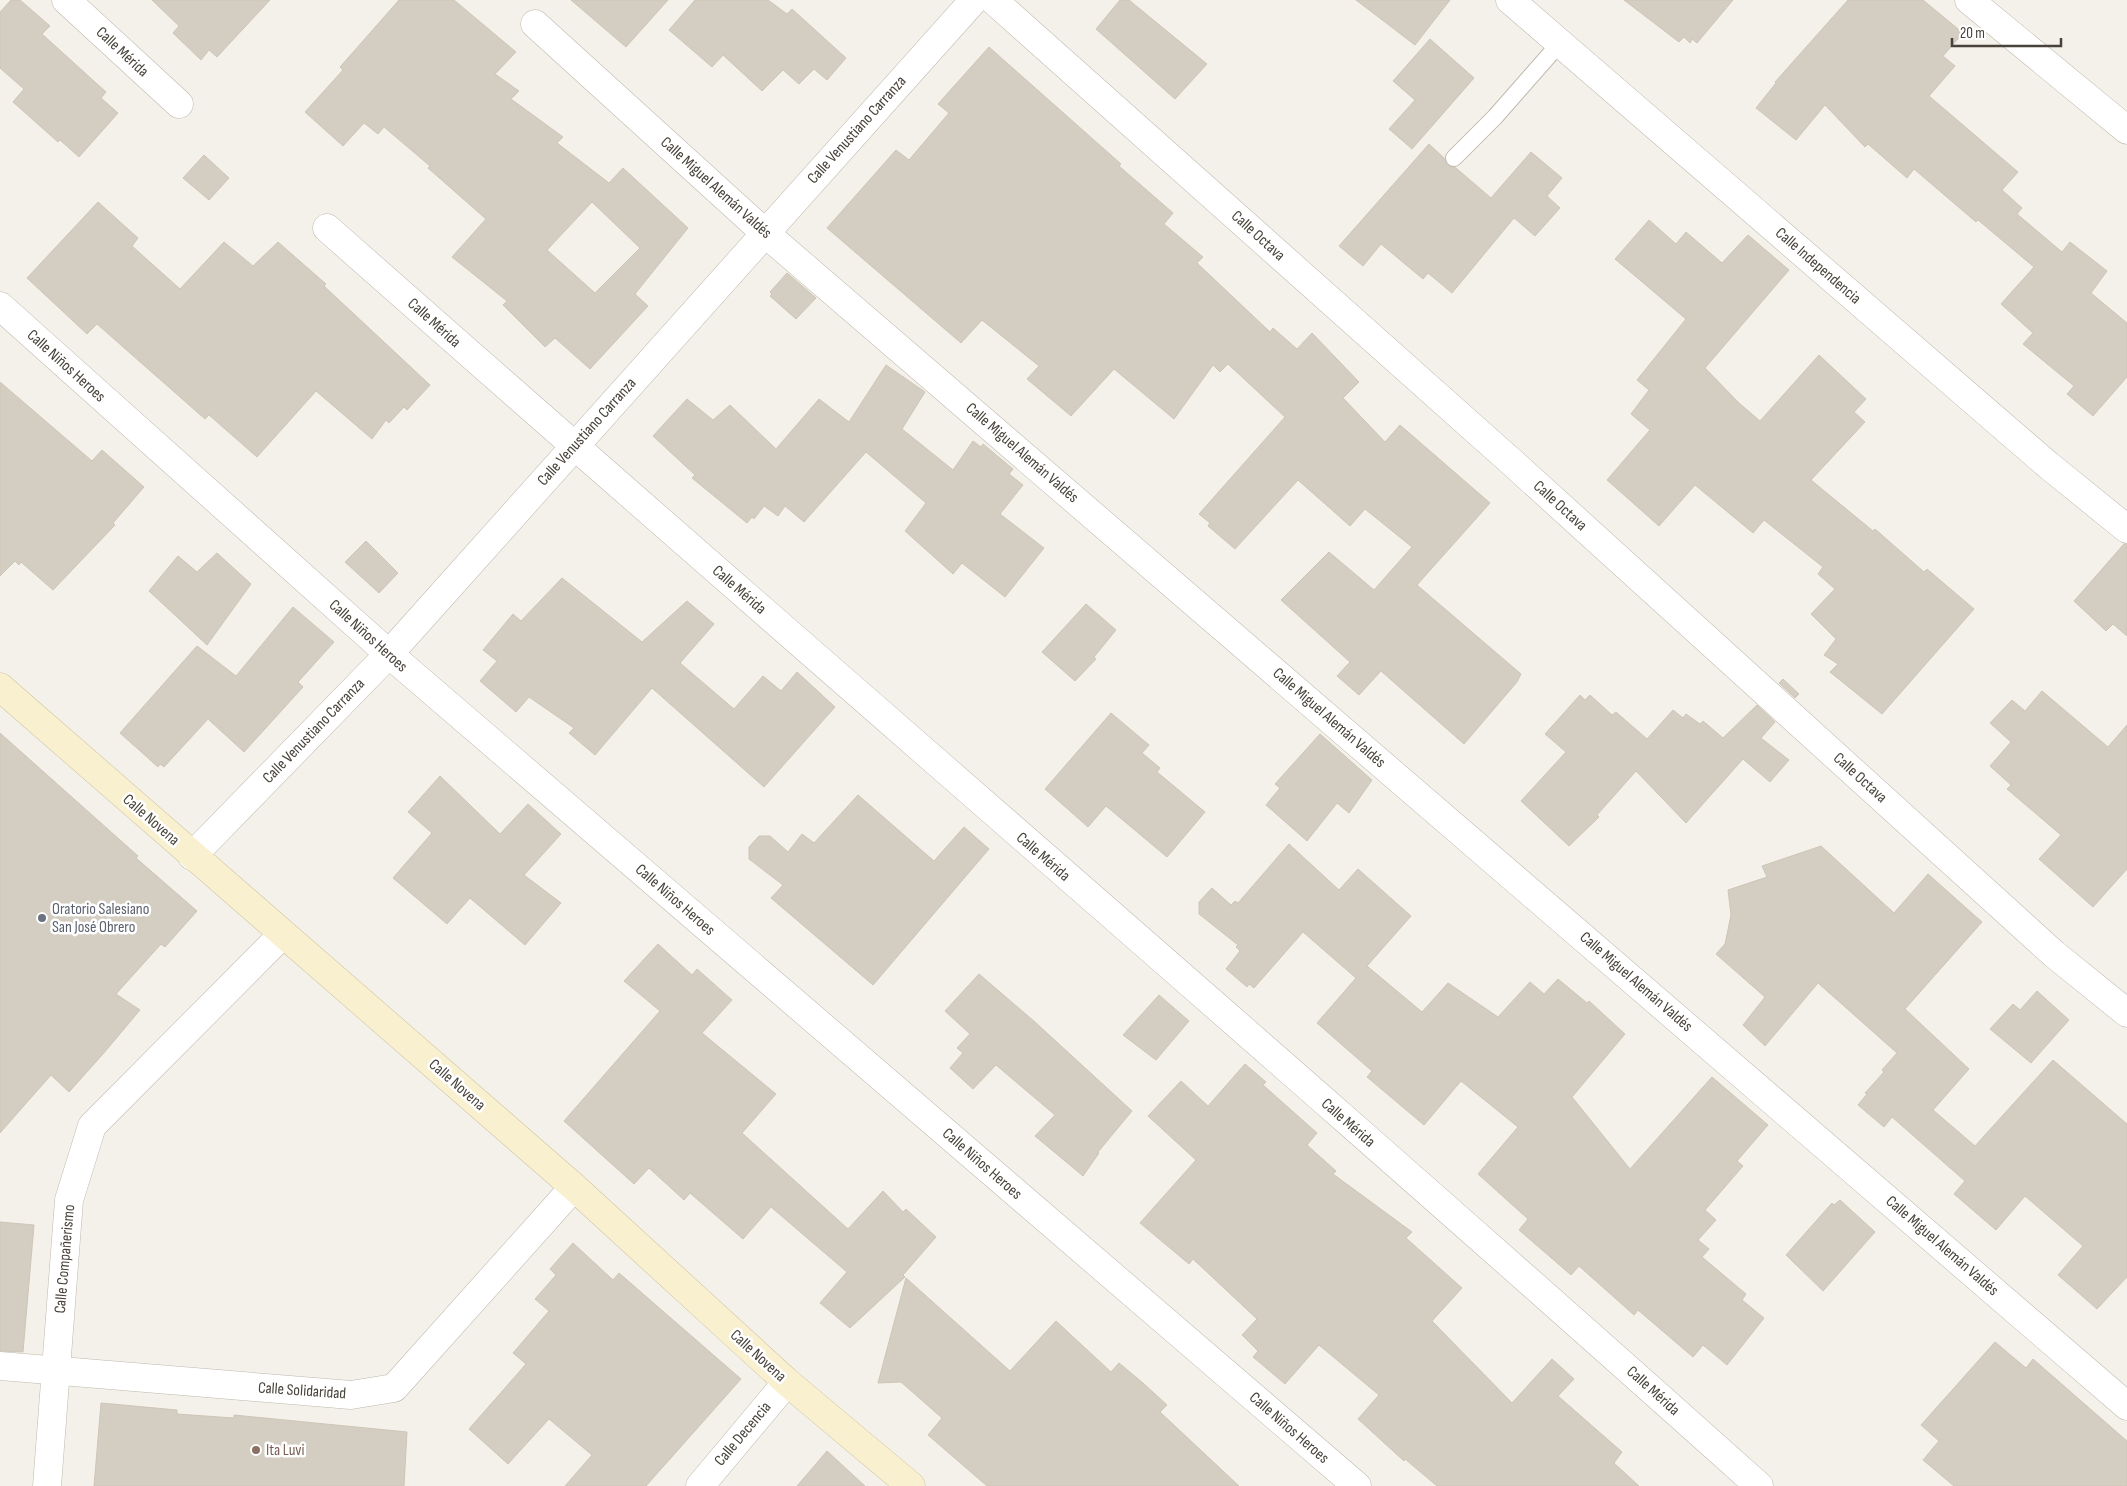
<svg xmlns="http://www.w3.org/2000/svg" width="2127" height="1486" viewBox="0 0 2127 1486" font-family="'Sofia Sans Condensed',sans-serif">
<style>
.building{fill:#d4cdc2;stroke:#cec5b6;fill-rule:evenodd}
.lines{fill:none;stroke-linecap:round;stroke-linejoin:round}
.lane-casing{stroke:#beb9ae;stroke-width:18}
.street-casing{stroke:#beb9ae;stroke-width:29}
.secondary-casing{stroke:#cec3a0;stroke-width:29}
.lane{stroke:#fff;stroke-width:16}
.street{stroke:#fff;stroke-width:28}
.secondary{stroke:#f9f0d0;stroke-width:28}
.worship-dot{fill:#6b7280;stroke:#fff;stroke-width:2}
.education-dot{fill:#8d6e63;stroke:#fff;stroke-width:2}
.labels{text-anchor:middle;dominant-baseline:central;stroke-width:5;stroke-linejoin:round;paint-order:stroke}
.street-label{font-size:16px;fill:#47423a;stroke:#fff}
.worship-label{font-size:16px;fill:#5b616d;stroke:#fff;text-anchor:start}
.education-label{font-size:16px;fill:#785e54;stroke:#fff;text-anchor:start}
</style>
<rect width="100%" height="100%" fill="#f4f1eb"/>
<g class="building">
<polygon points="11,0 20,0 50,26 42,34 106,92 101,98 118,113 79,157 60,140 58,142 13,102 24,89 0,68 0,12"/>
<polygon points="152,0 270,0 217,57 209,50 201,60 173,33 179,26"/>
<path d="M399 0H454L516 52 495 74 519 91 511 99 563 137 557 143 609 183 623 168 688 228 635 294 648 306 590 369 555 338 545 347 503 305 507 301 452 257 486 219 428 168 430 166 384 127 378 134 364 123 343 146 305 112 343 70 340 67ZM592 202 640 248 595 293 547 250Z"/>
<polygon points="571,0 668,0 626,47"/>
<polygon points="695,0 768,0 787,14 792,9 846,58 827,80 814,69 799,84 783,70 762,91 723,55 712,67 669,30"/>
<polygon points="1120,0 1129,0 1207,64 1175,99 1096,29"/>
<polygon points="1356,0 1450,0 1415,45"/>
<polygon points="1624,0 1733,0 1697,43 1692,39 1690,43 1684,37 1679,42"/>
<polygon points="1848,0 1923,0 1963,33 1943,56 1955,66 1929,96 2018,172 2002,190 2022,208 2017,214 2062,252 2070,242 2107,271 2091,293 2127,323 2127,377 2093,416 2067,394 2074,386 2023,344 2033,333 2001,304 2034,267 1978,220 1976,222 1914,169 1907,178 1868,144 1865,147 1825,105 1796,140 1756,108 1776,83 1775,82"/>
<polygon points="1430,39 1474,78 1412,149 1389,129 1415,100 1393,81"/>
<polygon points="989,47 1121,164 1119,166 1173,213 1164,224 1203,257 1197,263 1270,332 1273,328 1297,349 1312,333 1359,382 1343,398 1385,442 1400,425 1490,503 1417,585 1521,674 1517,682 1464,744 1381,671 1359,695 1337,676 1350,662 1281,600 1329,552 1374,590 1412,547 1365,509 1350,526 1298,480 1235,549 1208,526 1210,523 1199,514 1285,417 1228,364 1220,372 1213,365 1174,419 1114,369 1071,416 1027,379 1039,366 982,320 961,343 827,228 896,150 909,160 949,113 938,104"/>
<polygon points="1429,144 1444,158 1447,165 1456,168 1491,198 1531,152 1562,178 1547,196 1560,208 1535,236 1514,218 1452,293 1428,273 1423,279 1381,244 1363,266 1339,246"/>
<polygon points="204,155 229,178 209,200 183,178"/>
<polygon points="98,202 138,238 132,246 180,289 224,242 253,266 278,242 326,284 324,286 430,385 407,410 404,407 389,423 386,420 372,439 316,391 257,457 209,415 205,419 97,324 87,334 27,278"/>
<polygon points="1649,220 1676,244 1686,232 1722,263 1748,235 1789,270 1705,368 1739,403 1760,421 1819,355 1866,399 1854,412 1865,422 1811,480 1873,531 1875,529 1924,572 1927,569 1974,609 1882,714 1830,672 1838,664 1824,655 1836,639 1811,614 1835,589 1818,574 1823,567 1764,520 1753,533 1695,485 1659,526 1607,480 1650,430 1631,414 1649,390 1637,380 1686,319 1615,259"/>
<polygon points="787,273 816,298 796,319 770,296 772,294 770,292"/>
<polygon points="886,365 925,392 902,429 953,470 973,441 981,447 983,444 1013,469 1009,474 1023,485 1000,514 1044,548 1005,597 962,563 953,574 905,531 926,503 866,452 804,522 785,506 778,516 764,506 754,519 752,517 747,523 692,478 695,475 653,436 687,399 713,420 730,405 776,449 819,399 849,422"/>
<polygon points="0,382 92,461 102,450 144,487 113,523 115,525 53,590 21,562 19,565 15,561 0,576"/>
<polygon points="366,541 398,573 379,593 345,562"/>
<polygon points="2124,544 2127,544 2127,636 2113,624 2106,631 2074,601"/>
<polygon points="217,553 251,584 207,645 149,591 178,556 197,572"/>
<polygon points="562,578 642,642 687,601 714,624 680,663 734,709 763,676 781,691 797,672 835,707 764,787 652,688 595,755 569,733 574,728 529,697 516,712 480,681 497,661 483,650 513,614 521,621"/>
<polygon points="1086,604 1116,630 1094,657 1096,659 1075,681 1042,652"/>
<polygon points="293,607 334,642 298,682 303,687 244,752 208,719 164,767 160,764 158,767 120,733 197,646 236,676"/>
<polygon points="1783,679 1799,694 1795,698 1779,683"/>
<polygon points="2042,691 2108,747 2127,725 2127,869 2093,907 2039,859 2061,835 2007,789 2011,785 1990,766 2011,742 1990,723 2012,700 2025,711"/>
<polygon points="1580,695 1585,700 1590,695 1612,715 1616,712 1647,739 1673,710 1683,718 1686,714 1700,724 1703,721 1723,738 1757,705 1775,722 1761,738 1789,760 1770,782 1743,759 1686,823 1636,771 1597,815 1599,817 1569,846 1521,801 1566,752 1545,734"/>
<polygon points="1111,713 1149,745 1142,753 1160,768 1157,772 1205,812 1167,857 1106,806 1088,827 1045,789"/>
<polygon points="0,733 138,856 136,858 197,911 165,947 161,944 116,994 140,1010 103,1054 69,1092 51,1075 0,1133"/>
<polygon points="1320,734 1372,780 1349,813 1337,803 1307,841 1266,805 1280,788 1275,784"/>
<polygon points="440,776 500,834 528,804 561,834 524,875 561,903 525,945 470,898 447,924 393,878 432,833 408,812"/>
<polygon points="858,795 934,861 964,827 989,849 873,985 771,898 783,885 749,859 749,847 759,836 770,836 788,852 802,834 814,843"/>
<polygon points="1289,844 1339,890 1358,869 1411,916 1367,966 1422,1012 1448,983 1498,1017 1530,982 1544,994 1558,979 1587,1003 1589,1001 1625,1034 1572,1097 1630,1169 1712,1077 1768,1125 1737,1161 1743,1166 1705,1210 1716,1220 1698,1240 1709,1249 1702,1257 1746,1294 1742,1300 1764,1318 1727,1365 1703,1345 1693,1357 1638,1310 1634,1315 1579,1266 1571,1275 1519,1230 1528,1219 1478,1174 1518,1127 1461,1081 1424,1125 1367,1077 1372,1071 1317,1023 1356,978 1303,932 1254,988 1249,984 1247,987 1226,969 1240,951 1236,947 1238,945 1199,914 1199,902 1212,888 1231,905 1235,901 1238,903"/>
<polygon points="1821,846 1894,913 1928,874 1982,922 1905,1009 1969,1069 1933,1110 1975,1146 2053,1060 2127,1124 2127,1277 2097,1309 2058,1275 2083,1246 2025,1196 1996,1230 1954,1194 1965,1181 1892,1117 1884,1127 1858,1105 1867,1094 1865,1093 1884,1072 1882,1070 1897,1053 1818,983 1765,1046 1743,1025 1765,997 1716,954 1725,944 1731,915 1728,890 1767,877 1762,866"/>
<polygon points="658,944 692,975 697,969 732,1000 702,1033 776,1094 742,1133 848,1229 883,1191 903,1212 906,1209 936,1237 903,1275 905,1277 850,1328 820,1303 847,1272 771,1207 743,1239 690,1193 684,1200 649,1168 634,1184 564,1121 660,1011 624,981"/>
<polygon points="979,974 1035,1022 1132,1111 1098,1152 1099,1153 1083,1176 1035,1136 1055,1115 996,1065 973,1089 950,1068 963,1053 957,1048 970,1034 945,1011"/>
<polygon points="2037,991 2069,1020 2031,1063 1990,1029 2013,1004 2020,1010"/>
<polygon points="1159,995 1189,1021 1156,1060 1123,1035"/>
<polygon points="1245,1064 1266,1082 1263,1085 1317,1133 1307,1145 1336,1171 1333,1174 1412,1232 1406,1238 1462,1288 1432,1321 1512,1403 1552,1359 1574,1379 1558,1396 1622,1452 1614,1463 1639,1486 1437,1486 1405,1459 1404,1461 1358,1419 1379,1395 1319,1345 1285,1384 1253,1357 1258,1351 1242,1335 1257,1319 1193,1259 1189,1264 1140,1223 1196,1160 1148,1116 1181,1081 1208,1106"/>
<polygon points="1840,1200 1875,1232 1823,1291 1786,1255 1832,1203 1834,1205"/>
<polygon points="0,1222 34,1225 23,1352 0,1351"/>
<polygon points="573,1243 613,1280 619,1273 741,1379 646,1486 565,1486 592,1455 549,1419 508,1464 469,1429 526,1364 513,1353 549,1311 535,1299 556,1275 550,1269"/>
<polygon points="906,1278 1010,1371 1056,1321 1111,1372 1119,1363 1143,1383 1167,1405 1160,1412 1239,1486 987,1486 928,1435 942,1418 901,1382 878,1383"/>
<polygon points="1995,1342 2026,1368 2033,1359 2127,1441 2127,1486 1954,1486 1923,1460 1939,1441 1921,1425"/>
<polygon points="101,1403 177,1410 177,1414 234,1418 234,1415 407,1432 404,1486 94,1486"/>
<polygon points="827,1451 865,1486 797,1486"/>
</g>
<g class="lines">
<defs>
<polyline id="lane" points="1454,158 1495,117 1560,43"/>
<g id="street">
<polyline points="66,0 179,104"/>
<polyline points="993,0 1515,465 2054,954 2127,1013"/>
<polyline points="1510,0 2048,465 2127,529"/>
<polyline points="1969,0 2127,130"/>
<polyline points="535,24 765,233 2127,1406"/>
<path d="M327 228C803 649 1286 1062 1759 1486"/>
<polyline points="0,306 389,654 1357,1486"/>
<polyline points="192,856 389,654 974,0"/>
<polyline points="0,1366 351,1395 394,1388 574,1187"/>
<polyline points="47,1486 69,1200 92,1126 283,934"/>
<polyline points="700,1486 787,1382"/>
</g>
<polyline id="secondary" points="0,687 574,1187 787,1382 911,1486"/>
</defs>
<use href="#lane" class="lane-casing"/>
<use href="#street" class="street-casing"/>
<use href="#secondary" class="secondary-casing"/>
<use href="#lane" class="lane"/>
<use href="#street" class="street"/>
<use href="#secondary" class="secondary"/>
</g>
<circle class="worship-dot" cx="42" cy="918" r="5"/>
<circle class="education-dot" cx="256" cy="1450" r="5"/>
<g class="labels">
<g class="street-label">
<text transform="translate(122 52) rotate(43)">Calle Mérida</text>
<text transform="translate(857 130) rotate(-48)">Calle Venustiano Carranza</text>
<text transform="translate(716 188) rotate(42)">Calle Miguel Alemán Valdés</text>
<text transform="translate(1258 236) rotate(42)">Calle Octava</text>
<text transform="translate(1818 266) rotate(41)">Calle Independencia</text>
<text transform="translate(434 323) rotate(42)">Calle Mérida</text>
<text transform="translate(66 366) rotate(42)">Calle Niños Heroes</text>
<text transform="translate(587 432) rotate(-48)">Calle Venustiano Carranza</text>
<text transform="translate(1022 453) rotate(41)">Calle Miguel Alemán Valdés</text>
<text transform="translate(1560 506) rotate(42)">Calle Octava</text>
<text transform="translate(739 590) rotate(41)">Calle Mérida</text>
<text transform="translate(368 636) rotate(42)">Calle Niños Heroes</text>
<text transform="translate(1329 718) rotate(41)">Calle Miguel Alemán Valdés</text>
<text transform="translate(314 731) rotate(-46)">Calle Venustiano Carranza</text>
<text transform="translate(1860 778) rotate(42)">Calle Octava</text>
<text transform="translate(151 820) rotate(41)">Calle Novena</text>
<text transform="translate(1043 857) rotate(41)">Calle Mérida</text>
<text transform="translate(675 900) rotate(41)">Calle Niños Heroes</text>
<text transform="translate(1636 982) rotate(41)">Calle Miguel Alemán Valdés</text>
<text transform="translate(457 1085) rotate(41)">Calle Novena</text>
<text transform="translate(1348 1123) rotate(41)">Calle Mérida</text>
<text transform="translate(982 1164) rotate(41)">Calle Niños Heroes</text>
<text transform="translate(1942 1246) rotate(41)">Calle Miguel Alemán Valdés</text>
<text transform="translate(65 1259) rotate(-85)">Calle Compañerismo</text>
<text transform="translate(758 1356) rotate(42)">Calle Novena</text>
<text transform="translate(302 1391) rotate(4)">Calle Solidaridad</text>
<text transform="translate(1653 1391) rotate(42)">Calle Mérida</text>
<text transform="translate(1289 1428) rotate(41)">Calle Niños Heroes</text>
<text transform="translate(743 1434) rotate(-50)">Calle Decencia</text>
</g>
<g class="worship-label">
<text x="52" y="909">Oratorio Salesiano<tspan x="52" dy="18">San José Obrero</tspan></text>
</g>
<g class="education-label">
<text x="266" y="1450">Ita Luvi</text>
</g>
</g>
<path d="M1952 38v8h109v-8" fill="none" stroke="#47423a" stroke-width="2.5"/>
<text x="1960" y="38" font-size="15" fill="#47423a" stroke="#ffffff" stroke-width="4" paint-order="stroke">20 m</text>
</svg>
